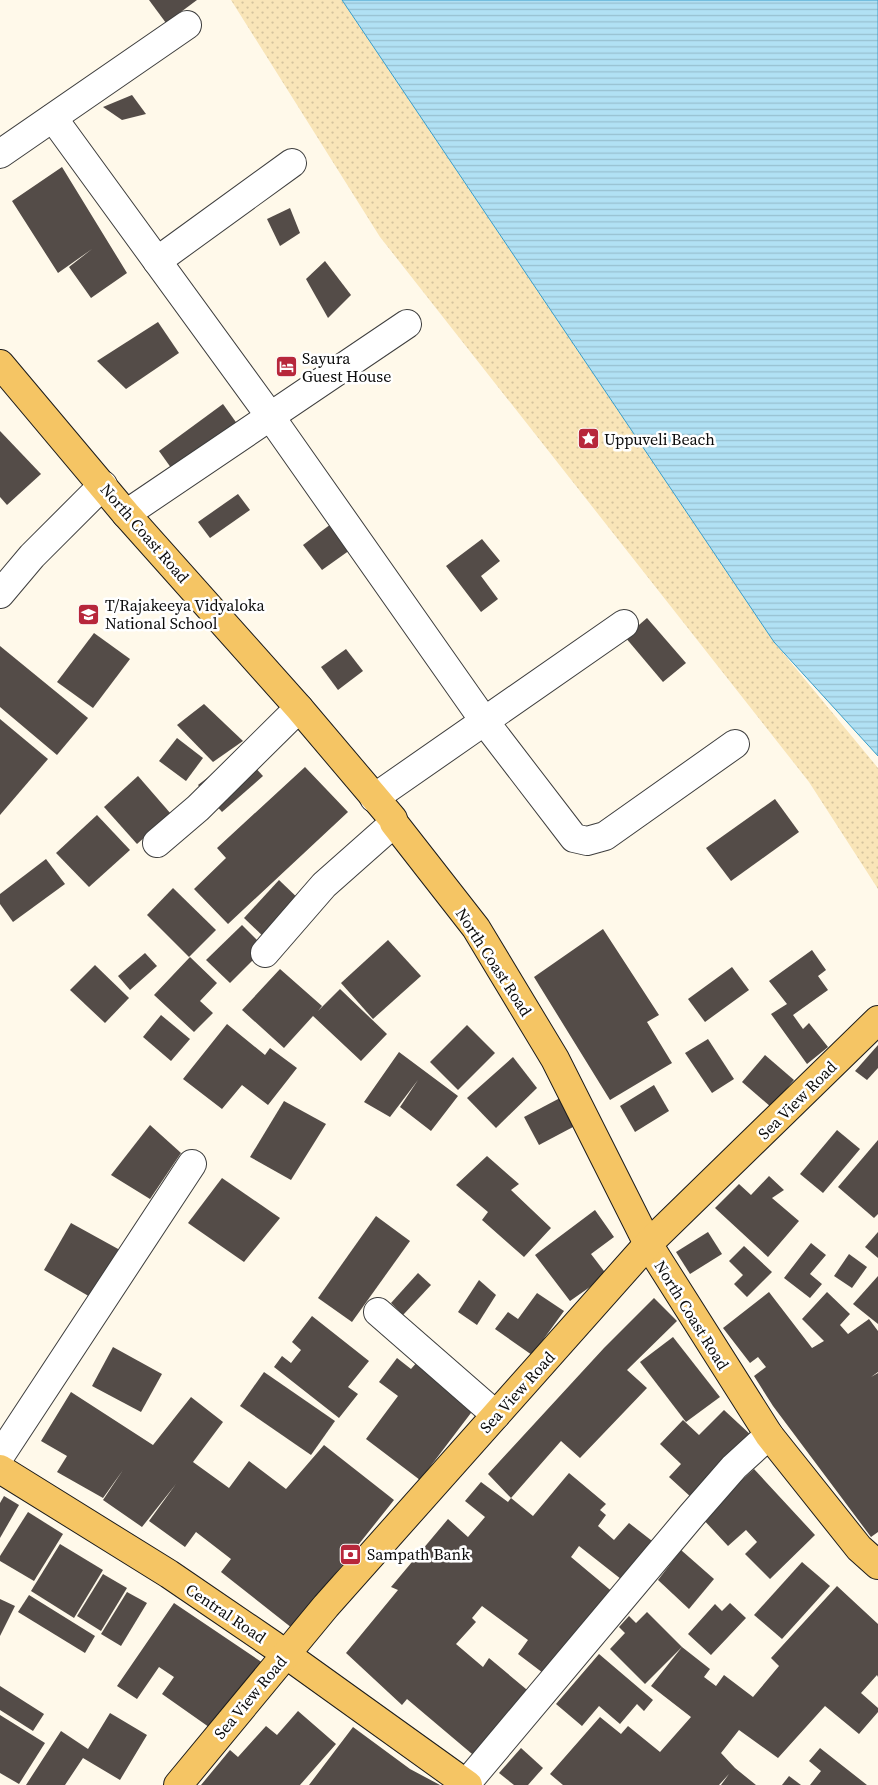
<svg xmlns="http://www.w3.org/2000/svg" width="878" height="1785" viewBox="0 0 878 1785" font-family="'Source Serif 4',serif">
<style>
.sand{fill:url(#sand-dots)}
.water{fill:url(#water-rules);stroke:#399dc9}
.building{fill:#544c48}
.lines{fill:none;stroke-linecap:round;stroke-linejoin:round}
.minor-casing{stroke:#3e3e3e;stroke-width:30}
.major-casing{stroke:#1c1c1c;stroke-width:30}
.minor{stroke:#fff;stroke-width:28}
.major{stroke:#f5c564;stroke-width:28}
.labels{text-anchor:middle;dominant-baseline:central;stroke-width:5;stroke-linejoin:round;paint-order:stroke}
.poi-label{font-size:16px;fill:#0b0b0b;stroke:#fff;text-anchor:start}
.street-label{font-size:16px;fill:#0b0b0b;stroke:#fff}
</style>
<defs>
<pattern id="sand-dots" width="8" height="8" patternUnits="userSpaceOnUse" patternTransform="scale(1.25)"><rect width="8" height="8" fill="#f9e5b8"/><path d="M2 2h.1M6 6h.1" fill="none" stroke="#d4c39d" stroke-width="1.8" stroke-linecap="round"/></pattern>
<pattern id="water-rules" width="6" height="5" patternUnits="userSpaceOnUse" patternTransform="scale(1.25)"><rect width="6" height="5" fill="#b1e1f4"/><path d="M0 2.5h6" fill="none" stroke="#97c0d0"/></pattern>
</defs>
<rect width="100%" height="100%" fill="#fff9ea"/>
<polygon class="sand" points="231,0 342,0 774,642 878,768 878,889 809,782 380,237"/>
<polygon class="water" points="342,0 878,0 878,756 774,642"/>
<g class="building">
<polygon points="149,0 197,0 166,23"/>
<polygon points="132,95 146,114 122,120 103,107"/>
<polygon points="62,167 127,273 91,298 69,267 92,249 58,273 12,201"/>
<polygon points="290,208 300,233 280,246 267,219"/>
<polygon points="325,261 351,295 328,318 306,279"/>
<polygon points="158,322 179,353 126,389 97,361"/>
<polygon points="223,404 238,425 174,472 159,451"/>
<polygon points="0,431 41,474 7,505 0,497"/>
<polygon points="238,494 250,510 210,538 198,522"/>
<polygon points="331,524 350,550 322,570 303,545"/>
<polygon points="482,539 500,561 481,576 498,599 481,612 446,566"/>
<polygon points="647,618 686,663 663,682 625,637"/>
<polygon points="94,633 130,659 93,708 57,682"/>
<polygon points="0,646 88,718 57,755 0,707"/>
<polygon points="346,649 363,671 338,690 321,667"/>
<polygon points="204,704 243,741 213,762 177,725"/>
<polygon points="0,719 48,759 0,815"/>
<polygon points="177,738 203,758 186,781 159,761"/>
<polygon points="241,752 263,776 222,812 198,785"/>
<polygon points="305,767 348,812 228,924 194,889 226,858 217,848"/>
<polygon points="138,776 171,814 137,844 104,807"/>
<polygon points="775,799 799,832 731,881 706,848"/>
<polygon points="97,815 130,850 89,887 56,853"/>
<polygon points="46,859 65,884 13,922 0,904 0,894"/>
<polygon points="279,880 303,903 268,941 244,918"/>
<polygon points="173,888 216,930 189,957 147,915"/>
<polygon points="242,925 265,948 230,983 206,960"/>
<polygon points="603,929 659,1015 647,1022 672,1063 610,1100 534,977"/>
<polygon points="388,940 421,976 373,1019 341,983"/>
<polygon points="812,950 826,970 818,976 828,990 793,1015 803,1029 809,1023 828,1047 807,1064 771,1014 787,1004 769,981"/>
<polygon points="145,953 157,966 130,990 118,976"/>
<polygon points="190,957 217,983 200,1001 213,1013 194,1032 154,995"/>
<polygon points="95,965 129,998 105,1023 70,990"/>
<polygon points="732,967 749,990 705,1022 688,999"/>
<polygon points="280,969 322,1006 318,1011 340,989 387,1034 361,1061 313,1016 284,1048 242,1010"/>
<polygon points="161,1015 190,1039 171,1061 143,1037"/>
<polygon points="227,1024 265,1055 270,1048 297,1068 268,1105 242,1085 222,1109 183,1079"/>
<polygon points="467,1025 495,1053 458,1090 430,1062"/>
<polygon points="708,1039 734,1079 712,1093 685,1053"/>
<polygon points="878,1045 878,1068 867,1080 855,1071"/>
<polygon points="399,1052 458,1096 431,1131 400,1107 418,1080 390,1117 364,1102"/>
<polygon points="765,1055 794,1080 771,1107 742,1082"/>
<polygon points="513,1057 537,1088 496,1128 467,1098"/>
<polygon points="654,1085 669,1111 635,1132 620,1106"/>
<polygon points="560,1098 573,1127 539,1145 524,1117"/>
<polygon points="284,1101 326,1124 291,1180 250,1157"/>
<polygon points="150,1125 181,1153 150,1199 111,1175"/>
<polygon points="837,1130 860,1149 823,1193 800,1174"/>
<polygon points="878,1140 878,1214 874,1218 838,1187"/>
<polygon points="487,1156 519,1184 511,1190 551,1228 524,1257 482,1220 488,1212 456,1185"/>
<polygon points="769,1176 784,1190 772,1198 799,1221 768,1257 715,1208 739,1184 751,1195"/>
<polygon points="222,1178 280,1218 244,1262 188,1223"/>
<polygon points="595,1210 614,1237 591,1254 607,1275 570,1301 535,1255"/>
<polygon points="376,1216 410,1241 352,1322 318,1298"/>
<polygon points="71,1223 129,1255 97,1301 44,1270"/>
<polygon points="708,1232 722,1254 690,1274 676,1252"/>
<polygon points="878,1232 878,1258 865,1247"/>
<polygon points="811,1243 826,1255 810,1274 822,1284 810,1298 784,1278"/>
<polygon points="744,1246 772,1272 747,1297 734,1284 743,1275 729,1261"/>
<polygon points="849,1254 867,1267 852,1288 834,1276"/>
<polygon points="418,1273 431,1285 403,1315 391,1303"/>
<polygon points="878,1276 878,1324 853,1304"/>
<polygon points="479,1280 496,1295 477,1325 458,1312"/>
<polygon points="769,1292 812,1348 824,1341 802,1319 827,1292 850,1314 840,1325 848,1334 869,1319 878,1331 878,1372 871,1377 878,1373 878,1532 871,1537 773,1406 754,1376 766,1367 758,1357 750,1363 723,1328"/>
<polygon points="537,1293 564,1311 532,1355 495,1329 508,1312 518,1319"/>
<polygon points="654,1298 677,1321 627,1370 647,1388 580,1458 561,1441 511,1498 488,1474 604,1348"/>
<polygon points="312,1316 369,1361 348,1387 358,1394 339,1418 274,1367 282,1356 291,1363 301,1350 292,1342"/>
<polygon points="673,1337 720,1397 686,1422 640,1362"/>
<polygon points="113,1347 162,1374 141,1412 92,1386"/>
<polygon points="397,1358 411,1369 418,1361 477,1405 420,1480 366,1439 398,1396 379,1382"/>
<polygon points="264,1372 335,1421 311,1455 240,1406"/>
<polygon points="71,1392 153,1445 191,1397 223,1422 193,1462 229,1488 249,1461 286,1489 324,1445 394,1500 292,1628 221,1572 231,1559 196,1532 185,1547 149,1521 176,1484 142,1527 103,1500 123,1470 103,1498 57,1472 67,1456 41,1441"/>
<polygon points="724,1410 752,1436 692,1498 669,1477 681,1464 660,1444 683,1420 699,1435"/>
<polygon points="754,1469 815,1535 770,1579 745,1554 757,1542 746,1530 728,1546 701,1517"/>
<polygon points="569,1473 606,1504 600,1510 606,1515 598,1526 614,1540 629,1523 656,1544 626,1583 579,1546 571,1557 615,1594 551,1679 518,1654 528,1640 482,1606 472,1618 476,1622 456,1644 483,1667 489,1658 532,1694 478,1759 407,1699 402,1705 346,1653 398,1590 391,1587 448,1519 468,1537 485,1517 465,1501 481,1482 508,1502 511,1498 533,1516"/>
<polygon points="4,1496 19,1505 0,1538 0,1503"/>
<polygon points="28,1512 63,1534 34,1581 0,1561 0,1556"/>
<polygon points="60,1544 103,1570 74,1618 31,1591"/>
<polygon points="681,1550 714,1579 689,1609 658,1580"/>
<polygon points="802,1562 830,1586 782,1639 754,1615"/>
<polygon points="103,1574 127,1588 101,1631 77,1616"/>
<polygon points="837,1586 878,1624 878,1677 877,1675 861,1693 878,1708 878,1712 859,1734 825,1706 778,1758 739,1730 721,1753 735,1768 756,1785 721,1785 729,1774 719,1785 563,1785 550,1774 600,1717 621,1734 628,1726 660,1752 691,1717 651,1686 682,1647 645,1684 610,1649 625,1633 619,1627 629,1616 636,1623 647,1612 682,1647 710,1669 704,1677 716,1686 724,1675 753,1697 779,1666 771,1658"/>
<polygon points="127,1592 147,1603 121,1646 101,1634"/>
<polygon points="29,1595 95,1636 85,1653 18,1612"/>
<polygon points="0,1599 15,1606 0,1636"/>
<polygon points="174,1603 263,1663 216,1732 162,1694 174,1677 159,1667 137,1699 117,1686"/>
<polygon points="730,1603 746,1618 711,1655 688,1634 715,1604 722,1611"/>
<polygon points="599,1654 653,1700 644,1711 637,1704 620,1724 599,1706 582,1726 556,1704"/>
<polygon points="0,1686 44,1714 33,1731 0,1710"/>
<polygon points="298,1711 336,1744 300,1785 201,1785 230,1750 238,1757 266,1726 277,1735"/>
<polygon points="110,1713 147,1735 120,1780 83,1758 65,1785 26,1785 61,1731 88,1749"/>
<polygon points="0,1715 45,1743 19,1784 0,1773"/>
<polygon points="353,1727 410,1769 440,1785 309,1785"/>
<polygon points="521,1748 543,1768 528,1785 514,1785 499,1773"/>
<polygon points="820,1748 867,1785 810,1785 821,1771 809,1761"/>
<polygon points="789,1776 801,1785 782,1785"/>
</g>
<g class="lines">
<defs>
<g id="minor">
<polyline points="53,118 270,416 485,722 574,838 587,841 605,836 735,744"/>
<polyline points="0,154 187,25"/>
<polyline points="157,261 292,163"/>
<polyline points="126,514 407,324"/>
<polyline points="0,594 32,556 103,485"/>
<polyline points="374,798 624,624"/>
<polyline points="157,843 198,808 299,708"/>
<polyline points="265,953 324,885 394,823"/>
<polyline points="378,1312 496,1415"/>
<polyline points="0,1456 192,1164"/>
<polyline points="466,1784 692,1515 734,1467 769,1435"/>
</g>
<g id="major">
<polyline points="0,364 126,514 299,708 393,819 394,823 476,928 555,1059 648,1244 769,1435 859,1548 878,1565"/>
<polyline points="0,1469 169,1574 273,1645 468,1785"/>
<polyline points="178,1785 326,1606 648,1244 878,1020"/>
</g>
</defs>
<use href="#minor" class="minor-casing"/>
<use href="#major" class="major-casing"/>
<use href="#minor" class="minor"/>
<use href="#major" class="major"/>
</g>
<defs>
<symbol id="hotel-square" viewBox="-11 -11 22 22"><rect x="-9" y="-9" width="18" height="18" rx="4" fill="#b7273b" stroke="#fff"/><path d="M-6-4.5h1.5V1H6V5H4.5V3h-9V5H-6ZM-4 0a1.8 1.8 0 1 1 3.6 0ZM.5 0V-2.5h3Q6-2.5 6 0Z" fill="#fff"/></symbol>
<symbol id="sight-square" viewBox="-11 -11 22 22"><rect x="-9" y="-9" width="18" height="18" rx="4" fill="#b7273b" stroke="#fff"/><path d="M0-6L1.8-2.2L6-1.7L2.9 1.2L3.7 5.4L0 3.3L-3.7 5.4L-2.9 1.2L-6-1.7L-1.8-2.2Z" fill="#fff"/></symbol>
<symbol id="school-square" viewBox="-11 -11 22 22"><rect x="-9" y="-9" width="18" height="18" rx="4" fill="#b7273b" stroke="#fff"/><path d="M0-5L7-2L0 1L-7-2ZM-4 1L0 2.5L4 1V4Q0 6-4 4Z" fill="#fff"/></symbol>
<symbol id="bank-square" viewBox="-11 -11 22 22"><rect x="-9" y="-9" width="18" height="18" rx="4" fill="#b7273b" stroke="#fff"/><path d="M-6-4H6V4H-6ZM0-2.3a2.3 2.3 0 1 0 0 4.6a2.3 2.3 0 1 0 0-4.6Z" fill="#fff"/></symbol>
</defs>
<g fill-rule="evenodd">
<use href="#hotel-square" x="274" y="354" width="25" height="25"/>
<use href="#sight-square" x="576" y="426" width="25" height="25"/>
<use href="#school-square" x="76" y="602" width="25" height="25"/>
<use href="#bank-square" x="338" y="1542" width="25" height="25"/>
</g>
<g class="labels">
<g class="poi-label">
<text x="302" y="358">Sayura<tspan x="302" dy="18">Guest House</tspan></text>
<text x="604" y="439">Uppuveli Beach</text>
<text x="105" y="605">T/Rajakeeya Vidyaloka<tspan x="105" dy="18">National School</tspan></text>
<text x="367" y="1554">Sampath Bank</text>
</g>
<g class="street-label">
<text transform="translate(145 533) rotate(49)">North Coast Road</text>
<text transform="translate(494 962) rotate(57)">North Coast Road</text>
<text transform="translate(797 1100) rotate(-45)">Sea View Road</text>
<text transform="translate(692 1315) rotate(58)">North Coast Road</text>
<text transform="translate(517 1392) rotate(-48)">Sea View Road</text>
<text transform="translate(226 1613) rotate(34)">Central Road</text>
<text transform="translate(250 1697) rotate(-50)">Sea View Road</text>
</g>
</g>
</svg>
